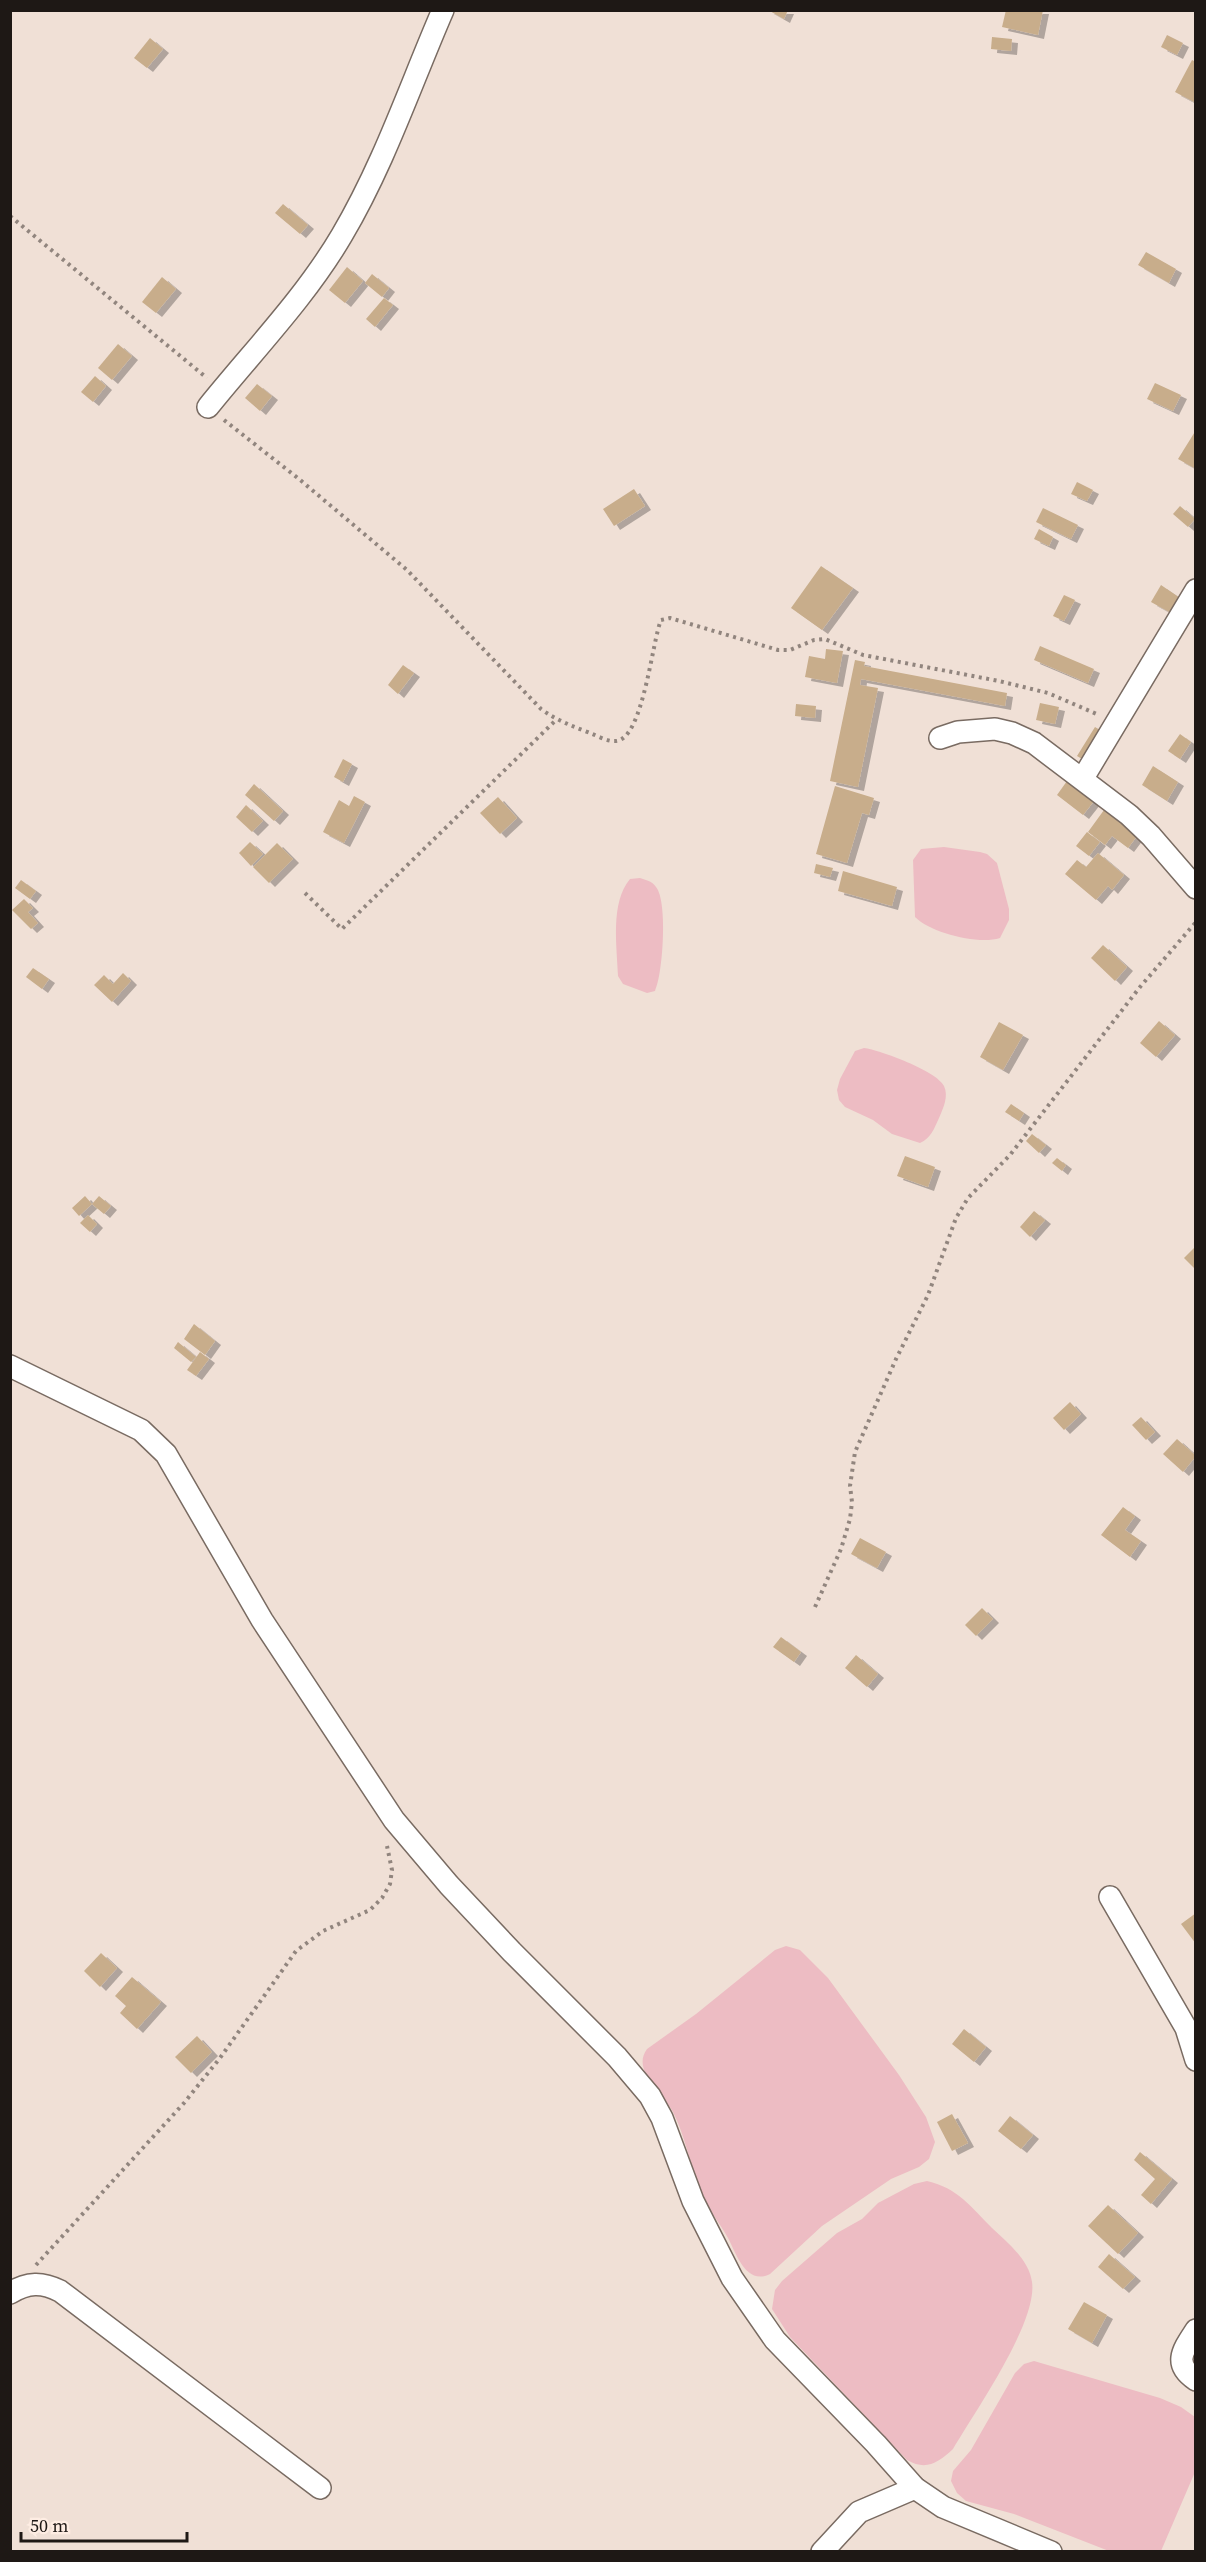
<svg xmlns="http://www.w3.org/2000/svg" width="1206" height="2562" viewBox="0 0 1206 2562" font-family="'Source Serif 4',serif">
<style>
.water{fill:#edbcc3}
.building{fill:#c8ad8b;filter:url(#shadow)}
.lines{fill:none;stroke-linecap:round;stroke-linejoin:round}
.minor-casing{stroke:#796b62;stroke-width:24}
.path{stroke:#91857e;stroke-width:4;stroke-dasharray:3 4.5;stroke-linecap:butt}
.minor{stroke:#fff;stroke-width:21}
</style>
<defs>
<filter id="shadow"><feDropShadow dx="6" dy="4" stdDeviation="0" flood-color="#0004"/></filter>
</defs>
<rect width="100%" height="100%" fill="#f0e0d6"/>
<g class="water">
<path d="M944 847 980 852 987 854 997 863 1009 909V920L1000 938C978 945 931 933 915 917L913 860 921 849Z"/>
<path d="M640 878C646 880 652 881 656 887 668 901 663 975 655 991L647 993 623 984 618 976C617 946 610 903 630 879Z"/>
<path d="M864 1048C880 1050 937 1071 944 1086 949 1096 943 1109 939 1118 934 1129 931 1138 920 1143L892 1134 873 1120 845 1107 839 1100 837 1090 840 1079 855 1051Z"/>
<path d="M786 1946 800 1950 828 1978 899 2075 926 2117 935 2142 929 2159 919 2167 891 2179 822 2226 770 2274C746 2286 736 2253 728 2238 719 2222 707 2208 700 2190 690 2165 685 2135 673 2112 663 2093 631 2071 647 2049L696 2014 775 1950Z"/>
<path d="M927 2181C958 2188 971 2207 992 2228 1008 2243 1029 2260 1032 2282 1038 2322 974 2413 953 2449 938 2463 926 2471 907 2460L790 2337 772 2309 775 2290 782 2281 837 2233 862 2219 878 2203 914 2184Z"/>
<polygon points="1034,2361 1160,2398 1181,2407 1195,2417 1195,2472 1161,2551 1109,2551 1014,2514 966,2501 957,2493 951,2481 953,2471 971,2450 1015,2373 1024,2364"/>
</g>
<g class="building">
<polygon points="768,10 788,10 784,19"/>
<polygon points="1006,10 1043,10 1038,35 1002,27"/>
<polygon points="1167,35 1183,43 1177,55 1161,47"/>
<polygon points="992,37 1012,39 1011,51 991,49"/>
<polygon points="150,38 163,49 147,68 134,58"/>
<polygon points="1192,60 1196,62 1196,103 1175,92"/>
<polygon points="283,204 308,225 300,234 275,213"/>
<polygon points="1146,252 1176,269 1169,283 1138,265"/>
<polygon points="347,267 363,281 345,303 329,290"/>
<polygon points="372,274 389,288 382,297 365,283"/>
<polygon points="162,277 176,289 156,313 142,302"/>
<polygon points="384,298 393,305 375,327 366,319"/>
<polygon points="118,344 132,356 112,380 98,368"/>
<polygon points="95,376 106,386 93,402 81,392"/>
<polygon points="1155,383 1181,395 1173,411 1147,399"/>
<polygon points="257,384 272,396 260,411 245,398"/>
<polygon points="1196,430 1196,469 1178,459"/>
<polygon points="1077,482 1093,490 1087,501 1071,494"/>
<polygon points="634,489 645,506 614,526 603,509"/>
<polygon points="1180,506 1195,519 1188,527 1173,514"/>
<polygon points="1043,508 1078,525 1071,539 1036,522"/>
<polygon points="1039,529 1053,537 1049,546 1034,539"/>
<polygon points="821,566 853,588 822,630 791,608"/>
<polygon points="1161,585 1180,598 1171,613 1151,602"/>
<polygon points="1064,595 1075,600 1064,621 1053,616"/>
<polygon points="1040,646 1094,669 1088,683 1034,660"/>
<polygon points="826,649 843,651 837,683 805,677 809,656 825,659"/>
<polygon points="855,660 865,662 864,666 1007,693 1005,706 861,679 860,685 878,688 858,787 830,781"/>
<polygon points="403,665 414,673 398,694 388,685"/>
<polygon points="1040,703 1059,707 1055,724 1036,720"/>
<polygon points="796,704 816,706 815,718 795,716"/>
<polygon points="1095,727 1105,733 1087,762 1077,756"/>
<polygon points="1180,734 1191,742 1180,759 1168,751"/>
<polygon points="343,759 352,764 343,782 334,777"/>
<polygon points="1153,766 1178,782 1167,801 1142,785"/>
<polygon points="1067,781 1094,801 1083,815 1057,795"/>
<polygon points="254,784 283,811 274,821 245,795"/>
<polygon points="835,786 874,798 869,815 862,813 847,863 816,854"/>
<polygon points="354,796 365,802 344,843 323,832 339,800 349,806"/>
<polygon points="498,797 517,818 500,834 480,813"/>
<polygon points="246,805 263,821 252,832 236,817"/>
<polygon points="1104,810 1137,836 1128,848 1112,836 1105,845 1088,832"/>
<polygon points="1087,832 1100,842 1089,856 1076,846"/>
<polygon points="250,842 263,854 251,866 239,853"/>
<polygon points="277,843 293,859 269,883 253,867"/>
<polygon points="1098,853 1124,875 1112,890 1108,886 1096,900 1065,874 1077,860 1086,867"/>
<polygon points="816,864 833,868 830,877 814,873"/>
<polygon points="843,871 897,887 892,906 838,891"/>
<polygon points="21,880 36,891 30,899 15,888"/>
<polygon points="24,899 33,908 28,912 38,923 31,929 12,910"/>
<polygon points="1103,945 1127,967 1115,981 1091,958"/>
<polygon points="33,968 49,979 42,989 26,977"/>
<polygon points="123,973 131,981 112,1002 94,985 104,975 113,984"/>
<polygon points="1159,1021 1175,1035 1156,1057 1140,1043"/>
<polygon points="999,1022 1023,1035 1003,1070 980,1057"/>
<polygon points="1011,1104 1024,1113 1019,1121 1005,1112"/>
<polygon points="1032,1134 1046,1145 1039,1153 1026,1141"/>
<polygon points="905,1156 935,1167 928,1187 897,1176"/>
<polygon points="1057,1158 1066,1165 1062,1171 1052,1163"/>
<polygon points="85,1196 92,1204 99,1196 111,1206 104,1214 92,1204 79,1216 72,1208"/>
<polygon points="1034,1211 1045,1220 1030,1237 1020,1227"/>
<polygon points="88,1215 97,1224 90,1232 80,1223"/>
<polygon points="1196,1246 1196,1270 1184,1258"/>
<polygon points="194,1324 215,1341 205,1355 184,1339"/>
<polygon points="178,1342 196,1357 191,1362 174,1348"/>
<polygon points="200,1352 209,1359 196,1376 187,1370"/>
<polygon points="1070,1402 1081,1414 1064,1430 1053,1418"/>
<polygon points="1141,1417 1155,1432 1146,1440 1132,1425"/>
<polygon points="1177,1439 1196,1456 1183,1472 1163,1454"/>
<polygon points="1123,1507 1135,1516 1125,1530 1141,1541 1130,1557 1101,1535"/>
<polygon points="860,1538 886,1552 877,1568 851,1554"/>
<polygon points="982,1608 993,1619 976,1636 965,1625"/>
<polygon points="781,1637 801,1652 794,1662 773,1647"/>
<polygon points="856,1655 878,1674 867,1687 845,1668"/>
<polygon points="1196,1913 1196,1944 1181,1924"/>
<polygon points="101,1953 117,1968 100,1987 84,1971"/>
<polygon points="132,1977 161,2002 137,2029 120,2013 126,2006 115,1996"/>
<polygon points="964,2029 986,2047 974,2062 952,2044"/>
<polygon points="197,2036 212,2052 191,2073 175,2057"/>
<polygon points="952,2114 968,2143 952,2151 937,2122"/>
<polygon points="1010,2116 1033,2135 1021,2149 998,2131"/>
<polygon points="1140,2152 1172,2179 1151,2204 1141,2195 1155,2179 1134,2160"/>
<polygon points="1108,2205 1138,2233 1118,2254 1088,2226"/>
<polygon points="1109,2254 1135,2277 1123,2289 1098,2267"/>
<polygon points="1084,2302 1107,2315 1092,2343 1068,2329"/>
</g>
<g class="lines">
<defs>
<g id="minor">
<path d="M208 407C253 351 305 298 342 235 384 164 410 86 443 10"/>
<polyline points="940,738 958,732 995,729 1012,733 1034,743 1129,815 1151,836 1196,888"/>
<polyline points="1083,778 1196,590"/>
<polyline points="10,1366 141,1430 166,1454 262,1620 394,1820 449,1885 512,1952 617,2057 650,2096 662,2118 693,2201 732,2278 775,2340 876,2444 915,2488 943,2507 1051,2552"/>
<polyline points="1110,1897 1186,2028 1196,2060"/>
<path d="M10 2293C28 2282 42 2282 60 2291L320 2488"/>
<path d="M1196 2330C1183 2350 1172 2364 1196 2380"/>
<polyline points="822,2552 859,2512 915,2488"/>
</g>
</defs>
<use href="#minor" class="minor-casing"/>
<g class="path">
<polyline points="10,216 207,378"/>
<path d="M224 420 299 479 407 570 541 709C556 720 572 726 590 733 598 736 608 742 616 741 643 739 652 642 661 620L670 618 778 650H790L814 640 825 639 863 655 999 681 1048 693 1099 715"/>
<polyline points="305,893 342,929 556,720"/>
<polyline points="815,1607 841,1549 850,1519 852,1502 850,1486 855,1452 896,1359 928,1295 956,1218 968,1198 1010,1155 1140,987 1196,922"/>
<polyline points="36,2265 184,2103 220,2058 296,1951 323,1931 370,1910 382,1898 390,1884 392,1870 387,1846"/>
</g>
<use href="#minor" class="minor"/>
</g>
<rect width="1206" height="2562" fill="none" stroke="#1e1815" stroke-width="24"/>
<path d="M21 2532v9h166v-9" fill="none" stroke="#1e1815" stroke-width="3"/>
<text x="30" y="2532" font-size="18" fill="#1e1815" stroke="#feede3" stroke-width="4.5" paint-order="stroke">50 m</text>
</svg>
